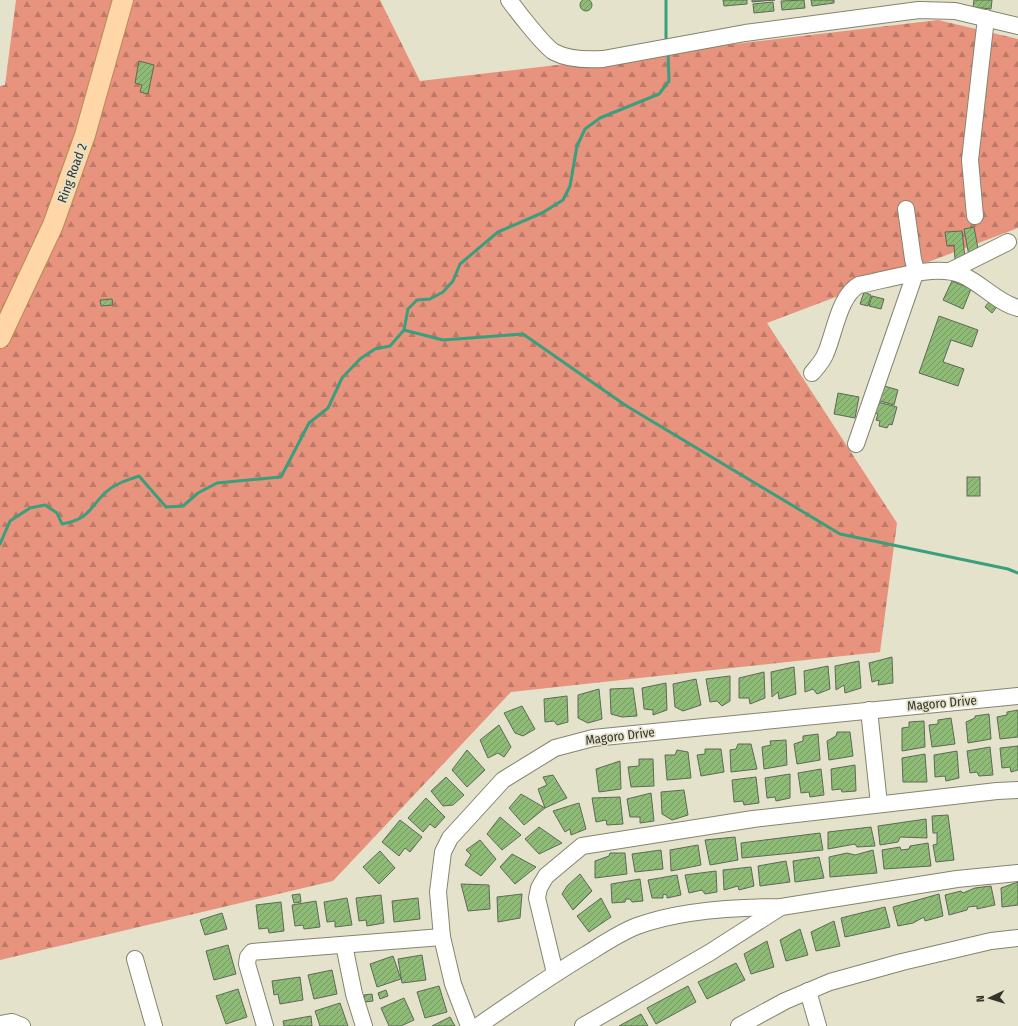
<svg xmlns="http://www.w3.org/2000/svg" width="1018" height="1026" viewBox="0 0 1018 1026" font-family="'Fira Sans Condensed',sans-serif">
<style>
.forest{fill:url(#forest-firs)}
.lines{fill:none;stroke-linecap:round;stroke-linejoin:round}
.stream{stroke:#399f7d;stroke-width:3}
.building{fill:url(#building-hatch);stroke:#5e6958}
.minor-casing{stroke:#86846f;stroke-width:18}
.major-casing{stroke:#b88b55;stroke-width:22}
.minor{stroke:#fff;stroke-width:16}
.major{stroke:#fed6a7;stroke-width:20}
.labels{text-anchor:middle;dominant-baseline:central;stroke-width:3.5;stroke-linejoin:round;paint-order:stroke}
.street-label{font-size:13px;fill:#35342b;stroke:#e4e2cb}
</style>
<defs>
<pattern id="forest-firs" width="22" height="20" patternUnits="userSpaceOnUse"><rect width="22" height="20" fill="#e7937d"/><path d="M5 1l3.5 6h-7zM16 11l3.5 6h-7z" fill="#bc7967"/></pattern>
<pattern id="building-hatch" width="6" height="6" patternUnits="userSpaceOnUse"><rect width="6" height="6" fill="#8ebb75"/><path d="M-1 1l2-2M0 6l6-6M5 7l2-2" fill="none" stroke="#759960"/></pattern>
</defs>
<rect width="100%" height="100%" fill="#e4e2cb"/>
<polygon class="forest" points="16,0 380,0 420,81 938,20 1018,39 1018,228 767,323 897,523 880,652 511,692 333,881 0,960 0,86 5,85"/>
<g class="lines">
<g class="stream">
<polyline points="666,0 666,42"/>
<polyline points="404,330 443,340 523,334 625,405 840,534 1008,569 1018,573"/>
<path d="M0 544 10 521 30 508 45 505 57 513 62 524C90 519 88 509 106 492 115 484 127 480 139 476L166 507 183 506 198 493 217 483 281 477 309 423 328 408 342 378 360 359 375 349 390 346 404 330 408 309 417 300 430 299 443 292 453 281 460 264 498 232 542 213 563 200 570 186 577 146 585 129 600 118 659 94 669 81 668 52"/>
</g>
</g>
<g class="building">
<circle cx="586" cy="5" r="6"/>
<polygon points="723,0 747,0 747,4 724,6"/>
<polygon points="752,0 775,0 752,2"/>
<polygon points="804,0 805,8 782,10 781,1"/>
<polygon points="811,0 834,0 834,3 812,6"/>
<polygon points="974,0 992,0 991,9 973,7"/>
<polygon points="773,2 774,11 754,13 753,4"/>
<polygon points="139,61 154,65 148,94 140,92 142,85 135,83"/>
<polygon points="974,227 979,254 969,256 964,229"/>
<polygon points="962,231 965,258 955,259 954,245 947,246 945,232"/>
<polygon points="952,281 971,289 963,309 943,300"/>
<polygon points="864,292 871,295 868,306 860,304"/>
<polygon points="872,296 884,299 881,309 869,306"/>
<polygon points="992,298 999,304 992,313 985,307"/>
<polygon points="112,299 113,305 101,306 100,300"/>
<polygon points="939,316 978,330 972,347 951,340 943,362 964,369 958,386 919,373"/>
<polygon points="881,385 898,390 894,405 877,400"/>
<polygon points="838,393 859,397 855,418 834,414"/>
<polygon points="878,402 897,407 892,425 889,424 887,428 879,426 880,421 876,420 878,414 874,413"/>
<rect x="967" y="477" width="13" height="19"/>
<polygon points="892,657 893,683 878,685 879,680 872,682 869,663"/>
<polygon points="859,661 861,688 845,693 844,685 836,690 835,666"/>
<polygon points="828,666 830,689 817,694 813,689 805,692 804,671"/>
<polygon points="794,667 796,694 779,699 778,692 772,697 771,672"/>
<polygon points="764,672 765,698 750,704 749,698 739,698 739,678"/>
<polygon points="730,676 730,701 722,706 717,701 710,702 706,679"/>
<polygon points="696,679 701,705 683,711 675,707 673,684"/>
<polygon points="666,683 667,710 653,715 653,710 644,709 642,688"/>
<polygon points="633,688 637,716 622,717 611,714 610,689"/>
<polygon points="599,689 602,719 588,723 578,718 578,695"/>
<polygon points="567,696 568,722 557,725 554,721 545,722 544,699"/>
<polygon points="522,706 535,729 523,736 515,733 504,713"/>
<polygon points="1018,710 1018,737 1000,739 997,717 1007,715 1007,712"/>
<polygon points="989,714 991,739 968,743 966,722 975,718 975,716"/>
<polygon points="951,718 955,744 932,747 929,725 938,724 938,720"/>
<polygon points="924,721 925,747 902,751 902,728 909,727 909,722"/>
<polygon points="499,725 511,747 504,757 498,753 488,758 480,740"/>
<polygon points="837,732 850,732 853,756 829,760 827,741 836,736"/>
<polygon points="818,734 820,760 797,764 794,744 803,741 803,736"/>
<polygon points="786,740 787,765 764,769 762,747 771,745 770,741"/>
<polygon points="738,744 751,744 757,769 731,772 730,750 736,749"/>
<polygon points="1018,746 1018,770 1011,772 1010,767 1002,768 1000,748"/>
<polygon points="990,747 993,775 979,776 977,772 970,773 967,751"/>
<polygon points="705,749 721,749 724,772 701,776 697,755 705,754"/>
<polygon points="467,750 485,770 467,787 452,770"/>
<polygon points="677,750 688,752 691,778 667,780 665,755 675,755"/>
<polygon points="957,751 959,778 946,781 945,776 935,777 934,755"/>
<polygon points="925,754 927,782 903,782 902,758"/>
<polygon points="639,759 653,759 654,786 631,787 628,767 639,766"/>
<polygon points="620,761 621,789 599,792 596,769"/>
<polygon points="855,765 856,791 842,792 841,789 832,790 831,769"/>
<polygon points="821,769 824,795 810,797 809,792 801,793 798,773"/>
<polygon points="790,774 790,798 776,801 775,797 767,798 765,778"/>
<polygon points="553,775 567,798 545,808 538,789 547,785 543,777"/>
<polygon points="446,777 464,795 453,805 443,806 431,791"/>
<polygon points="756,777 759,803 744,805 743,801 734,802 732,780"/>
<polygon points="684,790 688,815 672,820 662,814 661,792"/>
<polygon points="651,793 654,821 640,823 640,817 630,817 627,799"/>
<polygon points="521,794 545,808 524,825 509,808"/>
<polygon points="620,797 623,824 607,825 606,820 596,822 592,798"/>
<polygon points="426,798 445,817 435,828 430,824 423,832 408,818"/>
<polygon points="579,803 586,829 571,835 570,829 565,832 553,811"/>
<polygon points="948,815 954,860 936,862 933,845 937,844 937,833 933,833 932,816"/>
<polygon points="500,817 521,835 502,850 487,834"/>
<polygon points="926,819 927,838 900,837 898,842 880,845 878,826"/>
<polygon points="400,820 422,837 410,852 405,848 399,856 382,842"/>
<polygon points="539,827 562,843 539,854 525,839"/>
<polygon points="871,827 875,846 857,847 855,844 828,849 828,832"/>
<polygon points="820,833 823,850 742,858 741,843"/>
<polygon points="735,837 738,860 710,865 705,840"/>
<polygon points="480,840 496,859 481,876 465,865 471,855 466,850"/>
<polygon points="928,843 931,866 884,869 882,850 900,847 901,850 909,849 910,846"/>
<polygon points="698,845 701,865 671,871 670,850"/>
<polygon points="661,850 663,869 635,872 632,854"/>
<polygon points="873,850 877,873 830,877 829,857 847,853 855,855"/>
<polygon points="380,851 395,868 379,884 363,867"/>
<polygon points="610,853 625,853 627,874 595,878 595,861 609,856"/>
<polygon points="512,854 536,867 515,884 500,867"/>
<polygon points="819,857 824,878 795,882 793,861"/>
<polygon points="786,861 790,882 760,886 758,866"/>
<polygon points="751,867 754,886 739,890 738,886 724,890 723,870"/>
<polygon points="716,871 717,892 705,894 702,890 689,893 685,875"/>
<polygon points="580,874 592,891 573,910 562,894 567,886"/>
<polygon points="677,875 681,895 667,898 667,895 663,894 663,898 652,898 648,880"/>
<polygon points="640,879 643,901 632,902 630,899 626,899 625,902 612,903 611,884"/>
<polygon points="1018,882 1018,905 1002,907 1001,888"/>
<polygon points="461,884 489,885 490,909 468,911"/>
<polygon points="991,886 995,905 977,909 977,906 968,907 967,910 949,915 945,895 961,891 963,893 975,888"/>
<polygon points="300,894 301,902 294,903 292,895"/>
<polygon points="522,894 520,918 498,922 497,897"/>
<polygon points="939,894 943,916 925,921 924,917 913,923 898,926 893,907"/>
<polygon points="381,895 384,923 367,926 366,920 359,921 356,898"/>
<polygon points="347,898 352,925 335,927 335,921 327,922 324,902"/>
<polygon points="418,898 420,919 394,922 392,901"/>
<polygon points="601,898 611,917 589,932 577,916"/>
<polygon points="316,901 320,927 304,929 303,925 295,926 292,905"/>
<polygon points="281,902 284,931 269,933 268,928 259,929 256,905"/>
<polygon points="885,907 890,927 845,937 841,918"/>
<polygon points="222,913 227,929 205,935 200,920"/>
<polygon points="834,921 840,946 816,951 811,932"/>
<polygon points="800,929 808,955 786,961 780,940"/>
<polygon points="767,941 774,967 751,974 744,954"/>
<polygon points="228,945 236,974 214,980 206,951"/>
<polygon points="422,955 426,980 402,983 398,959"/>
<polygon points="393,956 401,979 377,987 370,964"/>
<polygon points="736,963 745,980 707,999 698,982"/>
<polygon points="332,970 337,994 314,999 308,975"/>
<polygon points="300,977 303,1000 280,1004 278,994 274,995 272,981"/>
<polygon points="439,986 447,1012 425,1018 417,992"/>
<polygon points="688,986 696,1002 656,1024 647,1008"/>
<polygon points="238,989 247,1017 226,1024 216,996"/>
<polygon points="386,990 388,996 380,999 378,993"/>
<polygon points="372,994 373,1001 365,1002 364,995"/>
<polygon points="404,998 414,1020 401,1026 389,1026 381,1008"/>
<polygon points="340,1003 348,1026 320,1026 315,1011"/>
<polygon points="641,1014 648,1026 619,1026"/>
<polygon points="311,1016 312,1026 284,1026 283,1021"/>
<polygon points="450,1017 455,1026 432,1026"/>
</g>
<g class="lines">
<defs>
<g id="minor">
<path d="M509 0C517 11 544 46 554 52 569 60 587 60 603 59L745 33 919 10 955 11 1018 26"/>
<polyline points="975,216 970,160 986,18"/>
<polyline points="950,271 1008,242"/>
<path d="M812 373C817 367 822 362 825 355 834 336 839 295 859 285 887 280 935 263 962 275 981 283 998 303 1018 308"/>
<polyline points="856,444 916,271 913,259 906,209"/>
<polyline points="869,710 879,804"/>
<polyline points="344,945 354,994 364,1026"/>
<polyline points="135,959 154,1026"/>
<polyline points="555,973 537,898 539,888 546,876 582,846 753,819 997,791 1018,790"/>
<polyline points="808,991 818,1026"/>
<polyline points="0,1024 12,1022 22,1026"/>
<polyline points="265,1026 247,964 248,957 252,952 442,937"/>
<polyline points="469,1026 453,984 442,937 438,892 443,852 450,838 503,780 555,748 593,738 1018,696"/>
<path d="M478 1026C514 1001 550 976 587 954 603 944 619 933 637 926 680 910 736 907 781 907L957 879 1018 873"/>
<polyline points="583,1026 709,953 781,907"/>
<polyline points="739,1026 785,1001 830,982 902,962 991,941 1018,938"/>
</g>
<polyline id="major" points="0,338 53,225 85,135 123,0"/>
</defs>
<use href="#minor" class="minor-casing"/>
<use href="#major" class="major-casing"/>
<use href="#minor" class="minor"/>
<use href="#major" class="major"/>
</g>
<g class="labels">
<g class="street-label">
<text transform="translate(72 173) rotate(-70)">Ring Road 2</text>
<text transform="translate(942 703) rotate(-5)">Magoro Drive</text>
<text transform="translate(620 736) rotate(-7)">Magoro Drive</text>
</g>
</g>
<g transform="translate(990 998) rotate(266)" stroke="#e4e2cb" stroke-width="3" paint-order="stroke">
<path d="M0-3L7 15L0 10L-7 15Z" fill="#35342b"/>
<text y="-6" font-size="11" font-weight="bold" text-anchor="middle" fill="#35342b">N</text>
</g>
</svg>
